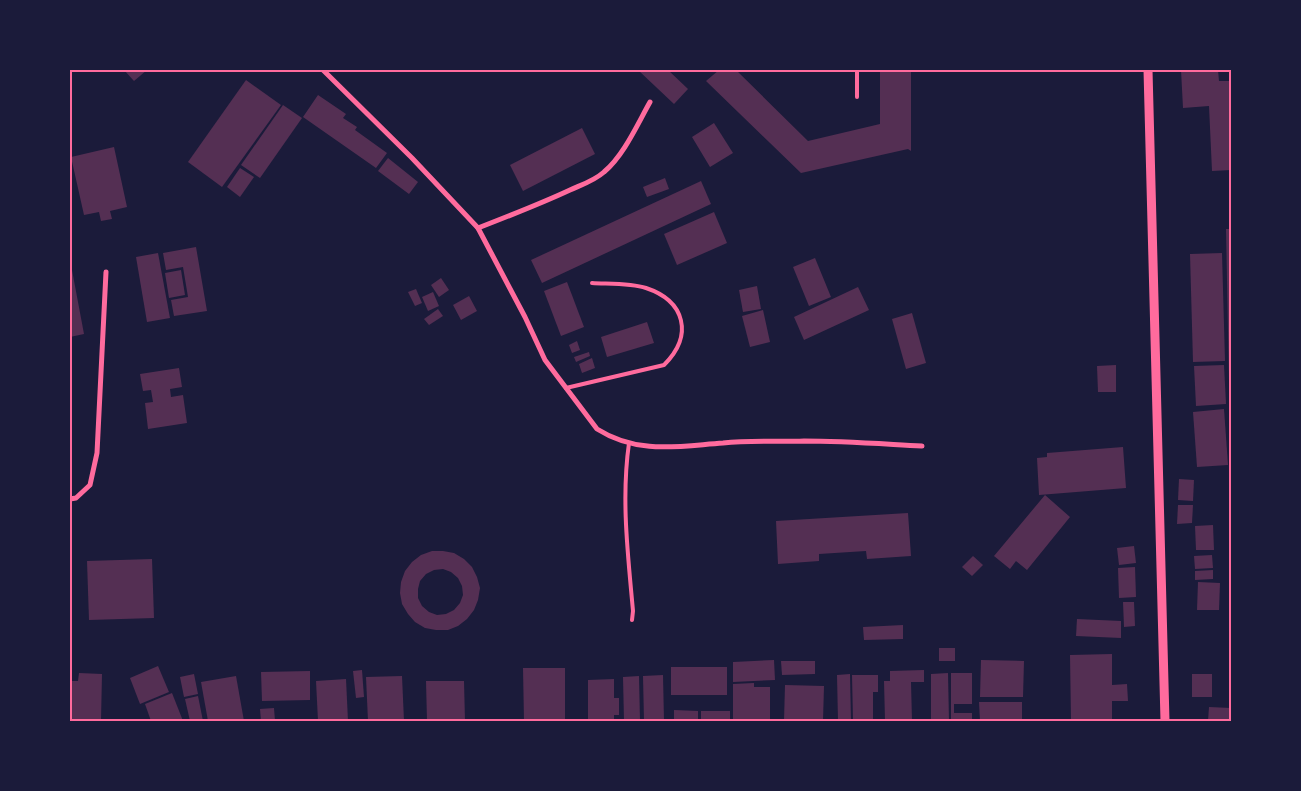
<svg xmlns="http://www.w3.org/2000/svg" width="1301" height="791" viewBox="0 0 1301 791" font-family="'Zilla Slab',serif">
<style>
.building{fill:#542f53;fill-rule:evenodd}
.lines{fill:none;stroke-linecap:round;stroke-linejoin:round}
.service{stroke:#ff6b9d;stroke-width:4}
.minor{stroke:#ff6b9d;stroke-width:5}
.tertiary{stroke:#ff6b9d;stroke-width:9}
.neatline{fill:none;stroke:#ff6b9d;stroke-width:2}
</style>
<rect width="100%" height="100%" fill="#1b1b3a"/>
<g class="building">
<polygon points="124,70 147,70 134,81"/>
<polygon points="638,70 668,70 688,89 674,104"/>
<polygon points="719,70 736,70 808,141 880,124 880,70 911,70 911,151 908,149 801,173 706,81"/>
<polygon points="1181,70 1218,70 1219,81 1231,81 1231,170 1212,171 1209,106 1183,108"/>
<polygon points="246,80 281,105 222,187 188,162"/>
<polygon points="318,95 346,114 343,118 357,127 355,130 387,153 376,168 303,117"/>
<polygon points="283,105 302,118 260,178 241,165"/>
<polygon points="714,123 733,153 710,167 692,137"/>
<polygon points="582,128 595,154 523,191 510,165"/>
<polygon points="114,147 127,207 110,211 112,219 101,221 99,212 84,215 71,157"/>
<polygon points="388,158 418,182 409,194 378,171"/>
<polygon points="240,168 254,177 240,197 227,187"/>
<polygon points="665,178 669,189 647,197 643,187"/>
<polygon points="701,181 711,204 542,283 531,260"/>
<polygon points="714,212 727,243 677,265 664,234"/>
<polygon points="1226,229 1231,229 1231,381 1229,381"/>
<polygon points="196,247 207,311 174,316 171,300 188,297 183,267 166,270 163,253"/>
<polygon points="158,253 170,318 147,322 136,257"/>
<polygon points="1222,253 1225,361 1193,362 1190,254"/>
<polygon points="815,258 831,297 809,306 793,267"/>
<polygon points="72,270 84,334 70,337 70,271"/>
<polygon points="181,270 185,295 169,298 165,273"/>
<polygon points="441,278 449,290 439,297 431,285"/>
<polygon points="567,282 584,327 561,336 544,291"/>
<polygon points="757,286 761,309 743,312 739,290"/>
<polygon points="858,287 869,310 804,340 794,317"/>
<polygon points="416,289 422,303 415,306 408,292"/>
<polygon points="433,292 439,306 428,311 422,297"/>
<polygon points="469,296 477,311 461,320 453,305"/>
<polygon points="438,309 443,316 429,325 424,319"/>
<polygon points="763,310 770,342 750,347 742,316"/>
<polygon points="912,313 926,363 906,369 892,319"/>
<polygon points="647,322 654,343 607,357 601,337"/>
<polygon points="577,341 580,350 572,353 569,345"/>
<polygon points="589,352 590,356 576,362 574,357"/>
<polygon points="592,358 595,368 582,373 579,364"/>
<polygon points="1116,365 1116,392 1098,392 1097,366"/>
<polygon points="1224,365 1226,404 1196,406 1194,366"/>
<polygon points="179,368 182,387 170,389 171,397 183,395 187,423 148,429 145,403 153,402 151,390 143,391 140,374"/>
<polygon points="1224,409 1228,465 1197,467 1193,412"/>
<polygon points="1123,447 1126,488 1039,495 1037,458 1047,457 1047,453"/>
<polygon points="1179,479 1194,480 1193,501 1178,500"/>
<polygon points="1045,495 1070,517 1027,570 1016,561 1010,569 994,556"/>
<polygon points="1178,505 1193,505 1192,523 1177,524"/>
<polygon points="908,513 911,556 867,559 866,551 819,554 819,561 778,564 776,521"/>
<polygon points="1213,525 1214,550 1196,550 1195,526"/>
<polygon points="1134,546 1136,563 1119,565 1117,548"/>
<path d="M432 551H443L454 553 464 559 472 567 477 577 480 588 478 600 474 610 467 619 458 626 448 630H436L425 628 415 622 408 614 402 604 400 593 401 582 405 571 412 562 421 555ZM443 569 451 572 458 578 462 586 463 595 460 603 454 610 446 614 437 615 429 612 422 606 418 598V589L420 581 426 574 434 570Z"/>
<polygon points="1212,555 1213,568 1195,569 1194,556"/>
<polygon points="973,556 983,565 972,576 962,567"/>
<polygon points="152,559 154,618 89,620 87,561"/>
<polygon points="1135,567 1136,597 1119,598 1118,568"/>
<polygon points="1213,570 1213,579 1195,580 1195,571"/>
<polygon points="1198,582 1220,583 1219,610 1197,610"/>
<polygon points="1123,602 1134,602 1135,626 1124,627"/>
<polygon points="1077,619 1121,621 1121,638 1076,636"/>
<polygon points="903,625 903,639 864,640 863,627"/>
<rect x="939" y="648" width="16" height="13"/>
<polygon points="1112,654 1112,685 1127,684 1128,701 1112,701 1112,721 1071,721 1070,655"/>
<polygon points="774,660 775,680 733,682 733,662"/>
<polygon points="981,660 1024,661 1023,697 980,697"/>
<polygon points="781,661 815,661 815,674 782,675"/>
<polygon points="158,666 169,692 140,704 130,678"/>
<rect x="671" y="667" width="56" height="28"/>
<polygon points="523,668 565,668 565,721 524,721"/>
<polygon points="362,670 364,697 356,698 353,671"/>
<polygon points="924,670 924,682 911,682 912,721 885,721 884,681 890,681 890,671"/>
<polygon points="310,671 310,700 262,701 261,672"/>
<polygon points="79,673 102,674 101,721 70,721 70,681 78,681"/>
<polygon points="948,673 949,721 931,721 931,674"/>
<polygon points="951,673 972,673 972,704 954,704 954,713 972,713 972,721 951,721"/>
<polygon points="194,674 198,694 184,697 180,677"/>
<polygon points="850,674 851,721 838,721 837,675"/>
<rect x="1192" y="674" width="20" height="23"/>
<polygon points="663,675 664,721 644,721 643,676"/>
<polygon points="852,675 878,675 878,692 873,692 873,721 853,721"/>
<polygon points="236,676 244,721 208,721 201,682"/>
<polygon points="402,676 404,721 368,721 366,677"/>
<polygon points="639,676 640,721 624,721 623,677"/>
<polygon points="346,679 348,721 318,721 316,681"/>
<polygon points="614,679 614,698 619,698 619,715 614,715 614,721 588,721 588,680"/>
<polygon points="426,681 464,681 465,721 427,721"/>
<polygon points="754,683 754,687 770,687 770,721 733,721 733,684"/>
<polygon points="785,685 824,686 823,721 784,721"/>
<polygon points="172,693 183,721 151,721 145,704"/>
<polygon points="198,696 203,721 190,721 185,699"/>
<polygon points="979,702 1022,702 1022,721 980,721"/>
<polygon points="1209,707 1231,708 1231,719 1208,721"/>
<polygon points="274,708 275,721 261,721 260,709"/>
<polygon points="674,710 698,711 698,721 674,721"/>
<rect x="701" y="711" width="29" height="10"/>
</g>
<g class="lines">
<g class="service">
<polyline points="857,97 857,70"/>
<path d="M566 388 664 365C694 335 685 301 646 288 631 283 608 284 592 283"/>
<path d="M629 443C621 499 628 555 633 611L632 620"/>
</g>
<g class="minor">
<path d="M323 70 412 158 478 228 525 317 545 360 597 429C638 455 679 446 723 443 750 440 777 442 804 441 843 441 883 444 922 446"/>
<path d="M478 228C509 216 540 204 570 190 581 185 594 181 604 172 624 155 637 125 650 102"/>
<polyline points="70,499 76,498 90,485 97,453 106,272"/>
</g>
<polyline class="tertiary" points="1148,70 1165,721"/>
</g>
<rect width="1301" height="791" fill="none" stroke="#1b1b3a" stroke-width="142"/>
<rect x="71" y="71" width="1159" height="649" class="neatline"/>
</svg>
